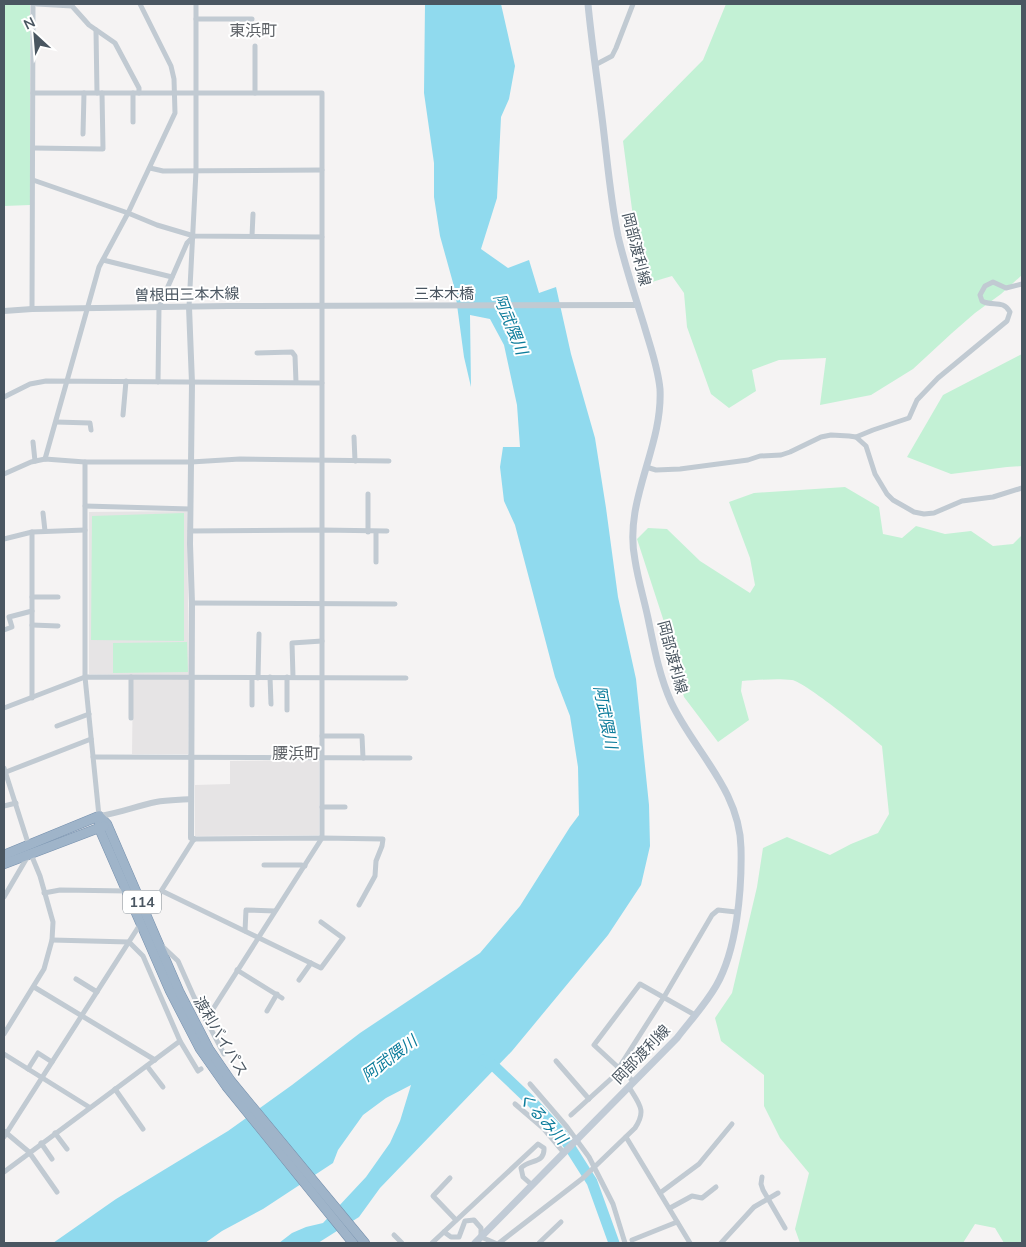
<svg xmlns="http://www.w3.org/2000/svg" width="1026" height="1247" viewBox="0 0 1026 1247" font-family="Mulish,'Noto Sans JP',sans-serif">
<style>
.education{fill:#e6e4e5}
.green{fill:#c3f1d5}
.water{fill:#90daee}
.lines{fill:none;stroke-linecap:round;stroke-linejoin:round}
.river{stroke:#90daee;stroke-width:11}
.trunk-casing{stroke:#7690ad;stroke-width:10}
.minor{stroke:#c1cad2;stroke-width:5}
.tertiary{stroke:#c1cad2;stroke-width:6}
.secondary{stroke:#c1cbd6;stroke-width:7}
.trunk{stroke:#9fb4c9;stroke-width:9}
.labels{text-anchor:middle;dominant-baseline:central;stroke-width:4;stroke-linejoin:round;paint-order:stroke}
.shield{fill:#fff;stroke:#808990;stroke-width:1}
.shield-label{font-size:14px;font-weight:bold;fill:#4a5661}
.street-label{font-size:15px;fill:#4a5661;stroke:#fff}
.neighbourhood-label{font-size:16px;fill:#5f6368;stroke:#fff}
.water-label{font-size:16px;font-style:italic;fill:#0c7c9b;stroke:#fff}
</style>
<rect width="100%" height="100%" fill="#f5f3f3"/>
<g class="education">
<polygon points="187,511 189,674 188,754 132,754 133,675 89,674 89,512"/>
<polygon points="319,760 319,835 195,836 195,785 230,784 230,761"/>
</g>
<g class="green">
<polygon points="4,4 30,4 30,205 4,206"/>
<polygon points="726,4 1022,4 1022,275 1001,294 975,313 952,333 913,369 871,395 820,405 826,358 779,360 752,370 756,391 729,408 711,394 687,327 684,293 672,276 642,285 623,141 703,60"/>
<polygon points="1022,354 1022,466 1007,467 951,474 907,457 943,395"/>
<path d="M845 487 879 507 883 534 902 538 916 526 945 534 971 531 993 546 1013 544 1022 535V1243H1004L995 1228 975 1224 963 1243H800L795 1229 809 1173 780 1138 764 1106V1075L721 1041 715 1018 732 993 757 887 763 848 787 837 830 855 851 844 878 833 889 814 882 746C869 734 805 682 792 680 777 678 757 680 742 681L741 691 749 720 718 742 684 697 667 631 637 539 648 528 667 529 700 561 750 593 755 585 750 558 729 502 754 493Z"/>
<polygon points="184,513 184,641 91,640 92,516"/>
<polygon points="187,642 188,672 113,673 113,643"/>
</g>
<polygon class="water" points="425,4 501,4 515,66 509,99 501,117 497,198 481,249 508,268 529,260 539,293 556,287 571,354 595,438 606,508 618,597 636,679 649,805 650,846 641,885 608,935 512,1051 380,1188 359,1217 318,1243 279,1243 292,1233 306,1227 323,1223 366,1177 390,1143 400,1121 411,1085 386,1098 363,1115 338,1150 333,1163 263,1209 222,1231 205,1243 53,1243 116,1199 228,1131 292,1085 360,1033 480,953 520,906 570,827 579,815 578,767 570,716 555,677 515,525 504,501 500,467 503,447 520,447 517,405 504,345 490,319 470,315 471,387 464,357 455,290 440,236 434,197 434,163 424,93"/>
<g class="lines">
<polyline class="river" points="483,1060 494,1066 535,1105 561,1133 592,1182 614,1243"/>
<defs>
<g id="trunk">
<polyline points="99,816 99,828 170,991 200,1049 226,1086 353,1243"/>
<polyline points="4,855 99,816 107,824 179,991 209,1049 231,1081 365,1243"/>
<polyline points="4,864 104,826"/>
</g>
</defs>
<use href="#trunk" class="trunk-casing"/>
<g class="minor">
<polyline points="37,4 72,6 89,25 115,43 139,88 139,93"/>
<polyline points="196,19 252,19"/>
<polyline points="96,30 97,93"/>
<polyline points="255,46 255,93"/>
<polyline points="595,65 612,56 616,48 633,4"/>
<polyline points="33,93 322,93 322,838 206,1020"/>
<polyline points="133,122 133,93"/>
<polyline points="83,134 84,93"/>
<polyline points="33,148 103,149 102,93"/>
<polyline points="150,168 163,171 322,170"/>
<polyline points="33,180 128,213 157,225 194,236 322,237"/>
<polyline points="252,236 253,214"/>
<polyline points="103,260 172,277"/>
<polyline points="189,307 196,171 196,4"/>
<polyline points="32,309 33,4"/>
<polyline points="257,353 292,352 295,356 296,382"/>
<polyline points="158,382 159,307 187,243 194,236"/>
<polyline points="4,397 30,384 46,381 322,383"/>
<polyline points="123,415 126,381"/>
<polyline points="56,422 90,423 91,430"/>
<polyline points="354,437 355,461"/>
<path d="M856 437 873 430 909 418 917 400 938 378 1007 321 1010 312C1003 299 992 307 982 301L980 295 985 286 993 282 1006 288 1022 284"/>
<polyline points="33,442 35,461"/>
<polyline points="45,459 99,267 128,213 175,113 174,79 171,66 140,4"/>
<polyline points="85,462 85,677 99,816"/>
<polyline points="646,467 656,470 680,469 748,460 760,456 781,455 790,452 821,437 831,435 849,436 856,437 866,446 875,474 887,494 893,500 914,512 924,514 934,513 962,501 993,497 1022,488"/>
<polyline points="4,474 31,462 45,459 85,462 191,462 240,459 389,461"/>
<polyline points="368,494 368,532"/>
<polyline points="85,506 190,509"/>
<polyline points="43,513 45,531"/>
<polyline points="190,531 322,530 387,531"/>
<polyline points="4,539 32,532 85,530"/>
<polyline points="376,562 376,532"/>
<polyline points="32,597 58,597"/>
<polyline points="192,603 395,604"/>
<polyline points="32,625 58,626"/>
<polyline points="4,630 12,627 9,617 32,611"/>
<polyline points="270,677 271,704"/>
<polyline points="293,677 292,643 322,641"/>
<polyline points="258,678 259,634"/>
<polyline points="32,698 32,532"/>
<polyline points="252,705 252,678"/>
<polyline points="4,708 85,677 406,678"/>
<polyline points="287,710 287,677"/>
<polyline points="131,718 131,677"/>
<polyline points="57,726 89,714"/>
<polyline points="322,736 362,736 363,758"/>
<polyline points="93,757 410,758"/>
<polyline points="4,768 29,846"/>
<polyline points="6,772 91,739"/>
<polyline points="4,806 16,803"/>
<polyline points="322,807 345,807"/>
<polyline points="264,865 301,865 305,866"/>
<polyline points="162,891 321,968 343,938 321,922"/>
<polyline points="44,893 60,890 128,891"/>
<polyline points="4,897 28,856"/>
<polyline points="146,915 194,839 322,838 383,839 382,846 376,861 375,876 359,905"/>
<polyline points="245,931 246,910 275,911"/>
<polyline points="52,940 129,942 143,956 180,1041 198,1071 201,1069"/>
<polyline points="161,945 178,961 194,997 224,1054"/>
<polyline points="237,970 282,998"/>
<polyline points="76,979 97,992"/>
<polyline points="299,980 311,963"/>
<polyline points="34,987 155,1060"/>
<polyline points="267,1011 277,994"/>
<polyline points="4,1034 44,969 52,940 53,922 40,876 33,859"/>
<polyline points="4,1054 89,1107"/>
<polyline points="556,1061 589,1099"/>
<polyline points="147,1066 163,1087"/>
<polyline points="28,1069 38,1053 52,1062"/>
<polyline points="634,1082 594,1045 640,984 695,1015"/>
<polyline points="530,1084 567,1127 589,1157 613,1204 625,1243"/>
<polyline points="115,1089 143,1129"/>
<polyline points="515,1104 543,1128 564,1153"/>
<polyline points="571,1115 613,1077 664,997 712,915 718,910 736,912"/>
<polyline points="4,1131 29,1152 57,1192"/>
<polyline points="55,1133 67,1149"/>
<polyline points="4,1137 141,923"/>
<polyline points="626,1137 690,1243"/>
<polyline points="41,1143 52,1159"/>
<polyline points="4,1172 180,1041"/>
<polyline points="762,1177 761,1184 763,1190 785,1228"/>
<polyline points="450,1178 433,1196 456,1220"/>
<polyline points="660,1193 699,1164 732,1124"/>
<polyline points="670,1208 692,1196 702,1198 716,1187"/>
<polyline points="444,1232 451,1237 459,1237 465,1221 474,1220 481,1228 481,1237 495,1243"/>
<polyline points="394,1235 402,1243"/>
<polyline points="632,1240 677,1222"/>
<path d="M432 1243 538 1144 544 1148C545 1164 529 1159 521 1168L523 1177 532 1185"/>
<path d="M499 1243 583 1178 635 1128C647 1110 639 1104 629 1087"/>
<polyline points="539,1243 561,1222"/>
<polyline points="721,1243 754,1207 778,1193"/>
</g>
<g class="tertiary">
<polyline points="189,307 192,383 190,544 192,603 191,838 194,839"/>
<polyline points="4,311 32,309 228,306 638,305"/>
<path d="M99 816C120 813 136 806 156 802 167 800 179 800 191 799"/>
</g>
<path class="secondary" d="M475 1243 677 1038C690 1021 705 1005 716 986 737 950 742 889 741 848 740 790 694 751 671 702 659 675 654 647 648 618 644 599 638 580 635 560 623 501 663 448 660 389 658 367 650 346 644 325 635 296 625 266 618 236 611 202 608 168 604 134 599 90 592 47 588 4"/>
<use href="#trunk" class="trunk"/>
</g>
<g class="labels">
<rect class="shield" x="123" y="890.5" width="38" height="23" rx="4"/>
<g class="shield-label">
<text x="142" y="902">114</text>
</g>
<g class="street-label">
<text transform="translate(637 249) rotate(76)">岡部渡利線</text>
<text x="444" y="293">三本木橋</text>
<text transform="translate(187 294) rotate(-1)">曽根田三本木線</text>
<text transform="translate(673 657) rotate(75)">岡部渡利線</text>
<text transform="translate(221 1036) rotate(59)">渡利バイパス</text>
<text transform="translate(641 1054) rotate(-46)">岡部渡利線</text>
</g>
<g class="neighbourhood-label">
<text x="253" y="30">東浜町</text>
<text x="296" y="753">腰浜町</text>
</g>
<g class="water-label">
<text transform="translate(511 324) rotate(68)">阿武隈川</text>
<text transform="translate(606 717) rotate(79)">阿武隈川</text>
<text transform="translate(389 1058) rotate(-37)">阿武隈川</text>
<text transform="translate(543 1118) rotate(48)">くるみ川</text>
</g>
</g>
<rect width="1026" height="1247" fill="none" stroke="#4a5661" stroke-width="10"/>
<g transform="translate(35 35) rotate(334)" stroke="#ffffff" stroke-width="4" paint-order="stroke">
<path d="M0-4L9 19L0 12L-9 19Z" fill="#4a5661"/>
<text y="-8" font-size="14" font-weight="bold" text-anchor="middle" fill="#4a5661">N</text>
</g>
</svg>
